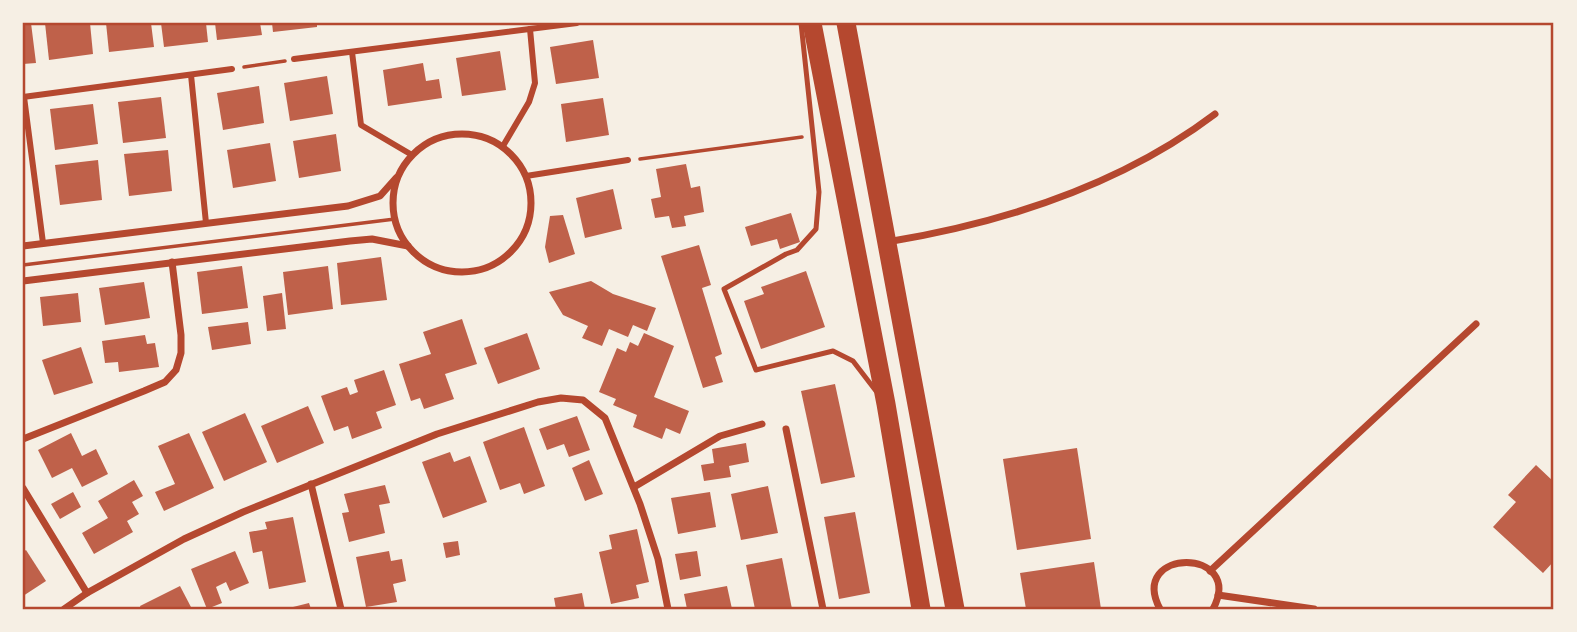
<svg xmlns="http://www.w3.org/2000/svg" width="1577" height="632" viewBox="0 0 1577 632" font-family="Overpass,sans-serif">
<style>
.building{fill:#bf614a}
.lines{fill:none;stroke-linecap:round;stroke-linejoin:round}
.path{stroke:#b5482f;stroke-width:3.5}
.service{stroke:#b5482f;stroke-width:5}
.pedestrian{stroke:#b5482f;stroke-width:6}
.minor{stroke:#b5482f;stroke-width:7}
.trunk{stroke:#b5482f;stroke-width:19}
.neatline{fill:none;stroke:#b5482f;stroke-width:2.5}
</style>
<rect width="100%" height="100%" fill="#f6efe4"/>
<g class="building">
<polygon points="23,23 31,23 36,63 23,64"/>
<polygon points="45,23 90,23 93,54 49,60"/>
<polygon points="106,23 151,23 154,47 109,52"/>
<polygon points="161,23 206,23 208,42 164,47"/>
<polygon points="215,23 260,23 262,35 217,40"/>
<polygon points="272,23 317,23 317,27 273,32"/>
<polygon points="593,40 599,78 556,84 550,47"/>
<polygon points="500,51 506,90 462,96 456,58"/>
<polygon points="423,63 426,81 439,79 442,98 388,106 383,70"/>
<polygon points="327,76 333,114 290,121 284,83"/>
<polygon points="259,86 264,123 223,130 217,93"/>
<polygon points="161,97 166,138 123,143 118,102"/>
<polygon points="603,98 609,135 566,142 561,104"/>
<polygon points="93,104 98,144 55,150 50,109"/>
<polygon points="336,134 341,171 299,178 293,141"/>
<polygon points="270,143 276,181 233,188 227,150"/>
<polygon points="168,150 172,191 129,196 124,154"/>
<polygon points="98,160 102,200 60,205 55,165"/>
<polygon points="686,164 691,188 700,186 704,212 684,216 686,226 672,228 669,216 655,218 651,199 661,197 656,169"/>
<polygon points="613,189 622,229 585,238 576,198"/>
<polygon points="791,213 800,242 780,249 777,239 751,246 745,227"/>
<polygon points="563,215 575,254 549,263 545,247 550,216"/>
<polygon points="699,245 711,285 702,288 722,354 715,357 723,382 703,388 661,256"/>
<polygon points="381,257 387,300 341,305 337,263"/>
<polygon points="242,266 248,308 202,314 197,272"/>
<polygon points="328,266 333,309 288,315 283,272"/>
<polygon points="806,271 825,327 761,349 744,301 764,294 761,287"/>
<polygon points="591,281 613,294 656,308 647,331 633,325 628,337 609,329 602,346 582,338 588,326 563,315 549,292"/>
<polygon points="144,282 150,318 105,325 99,288"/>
<polygon points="78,293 81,322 43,326 40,297"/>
<polygon points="282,293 286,329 267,331 263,296"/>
<polygon points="462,319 477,364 445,374 454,399 424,409 420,398 411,401 399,364 431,354 423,332"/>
<polygon points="248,322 251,344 212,350 208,327"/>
<polygon points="527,333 540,369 498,384 484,348"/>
<polygon points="644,333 674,346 654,397 689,411 680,434 666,428 662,439 633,427 637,415 613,405 616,399 599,392 617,348 626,352 630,342 638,346"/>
<polygon points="145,335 147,344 155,343 159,367 119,372 118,362 105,363 102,341"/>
<polygon points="81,347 93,383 54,395 42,360"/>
<polygon points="384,370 396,405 376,412 382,428 352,439 348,426 334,431 321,396 347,387 350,395 358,392 354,380"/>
<polygon points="835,384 855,477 821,484 801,391"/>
<polygon points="308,406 324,443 277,463 261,426"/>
<polygon points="245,413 267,462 224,481 202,432"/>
<polygon points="577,416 590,450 569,457 564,444 547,450 539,429"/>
<polygon points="524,427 545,486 524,494 520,483 500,490 483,442"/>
<polygon points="71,433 82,456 96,449 108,474 82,487 72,468 52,478 38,450"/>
<polygon points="189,433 214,488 164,511 155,492 175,484 158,446"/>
<polygon points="746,443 749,462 729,466 731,477 704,481 701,465 714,463 712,449"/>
<polygon points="1077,448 1091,539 1017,550 1003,459"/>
<polygon points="450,452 454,462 470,456 487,502 443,518 422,462"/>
<polygon points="589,460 603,494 585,501 572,468"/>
<polygon points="1536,465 1554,482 1554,561 1543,573 1493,527 1516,502 1508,495"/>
<polygon points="134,480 143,496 132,502 139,514 127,521 133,532 94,554 82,533 108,518 98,501"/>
<polygon points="385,485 390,503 379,505 385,533 349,542 342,513 349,512 344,494"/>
<polygon points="768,486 778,533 741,540 731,494"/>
<polygon points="73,492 81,507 60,519 51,504"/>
<polygon points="710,492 716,527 678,534 671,498"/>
<polygon points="855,512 870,593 839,599 824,517"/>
<polygon points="293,517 306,582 269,589 262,551 253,553 249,532 267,529 265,522"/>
<polygon points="637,529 649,582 636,585 639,598 611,604 599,552 612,549 609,535"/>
<polygon points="458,541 460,555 446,558 443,543"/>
<polygon points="26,550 46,581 23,596 23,552"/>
<polygon points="235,551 249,583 230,591 226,582 216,587 222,603 207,609 191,569"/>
<polygon points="389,551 391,561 402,559 406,581 393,584 397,602 366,607 356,557"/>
<polygon points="697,551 701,576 680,580 675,554"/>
<polygon points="782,558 792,609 755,609 746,565"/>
<polygon points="1094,562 1101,609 1026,609 1020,573"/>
<polygon points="180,586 192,609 141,609 140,606"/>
<polygon points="727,586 732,609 687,609 684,594"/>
<polygon points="582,593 585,609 556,609 554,598"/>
<polygon points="309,603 311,609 289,609 289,608"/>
</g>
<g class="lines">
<g class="path">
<polyline points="244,67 285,61"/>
<polyline points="640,159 802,137"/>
<polyline points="23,265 395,219"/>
</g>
<polyline class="service" points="801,23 819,192 816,229 797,250 786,254 724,289 756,370 833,351 853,361 876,391"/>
<g class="pedestrian">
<polyline points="352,52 361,125 412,155"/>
<polyline points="294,59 577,23"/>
<polyline points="191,75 206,223"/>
<polyline points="23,97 232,69"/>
<polyline points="24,97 43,243"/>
<polyline points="503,146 529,102 535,83 530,29"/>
<polyline points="526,176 628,160"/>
</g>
<g class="minor">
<circle cx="462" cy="203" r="69"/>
<path d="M887 242C1003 223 1121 185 1215 114"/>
<polyline points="23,246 348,206 380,196 396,178"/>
<polyline points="23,281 350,241 372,239 408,246"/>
<polyline points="786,429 823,609"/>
<polyline points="23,439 144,391 165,382 176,370 181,353 181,335 172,262"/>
<polyline points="311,484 341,609"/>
<polyline points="634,487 720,436 762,424"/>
<polyline points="23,488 87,593"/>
<polyline points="1210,571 1476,324"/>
<polyline points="1218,595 1314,609"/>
<polyline points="64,609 87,593 184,539 243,512 437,434 538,402 561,398 583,400 605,418 640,504 658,559 668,609"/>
<path d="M1160 609C1127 547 1246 547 1213 609"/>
</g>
<g class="trunk">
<polyline points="812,23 886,404 921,609"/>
<polyline points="846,23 955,609"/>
</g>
</g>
<rect width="1577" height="632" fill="none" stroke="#f6efe4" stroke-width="49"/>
<rect x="24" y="24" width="1528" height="584" class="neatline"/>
</svg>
